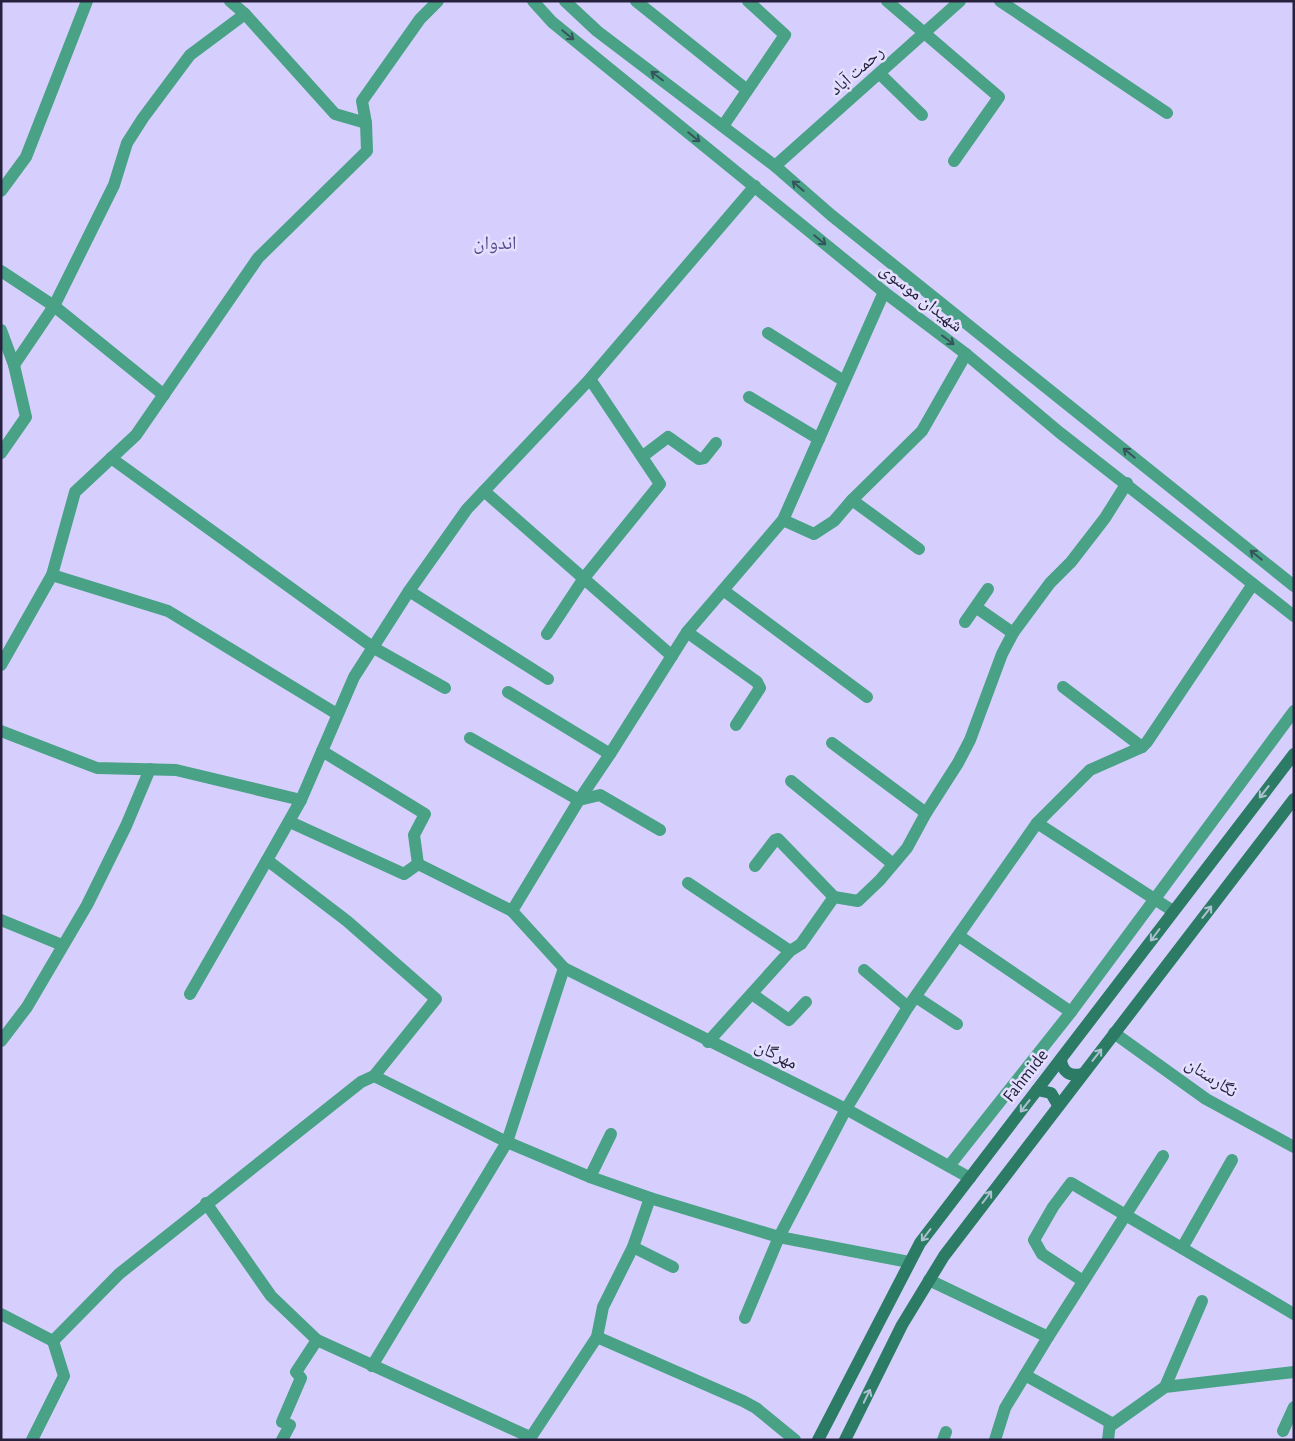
<svg xmlns="http://www.w3.org/2000/svg" width="1295" height="1441" viewBox="0 0 1295 1441" font-family="'Alegreya Sans','Noto Naskh Arabic',sans-serif">
<style>
.lines{fill:none;stroke-linecap:round;stroke-linejoin:round}
.minor{stroke:#49a186;stroke-width:12}
.tertiary{stroke:#49a186;stroke-width:12}
.secondary{stroke:#2c7b65;stroke-width:12}
.oneway{stroke:#35545b}
.oneway2{stroke:#acc1d0}
.labels{text-anchor:middle;dominant-baseline:central;stroke-width:5;stroke-linejoin:round;paint-order:stroke}
.street-label{font-size:18px;fill:#27213e;stroke:#e3dffe}
.neighbourhood-label{font-size:19px;fill:#57498c;stroke:#e3dffe}
</style>
<rect width="100%" height="100%" fill="#d6cffe"/>
<g class="lines">
<g class="minor">
<polyline points="230,1 245,14"/>
<polyline points="636,1 747,90"/>
<polyline points="887,1 999,97 954,161"/>
<polyline points="1000,1 1167,113"/>
<polyline points="880,74 922,115"/>
<polyline points="723,126 785,35 748,1"/>
<polyline points="775,166 960,1"/>
<polyline points="1,191 26,157 87,1"/>
<polyline points="1,271 54,306 164,395"/>
<polyline points="1,330 14,365 26,417 1,453"/>
<polyline points="768,333 844,381"/>
<polyline points="14,365 54,306 114,185 127,143 143,118 190,55 245,14 335,114 366,123"/>
<polyline points="749,397 819,439"/>
<polyline points="643,456 668,437 699,459 704,458 716,443"/>
<polyline points="111,458 374,648 445,688"/>
<polyline points="484,491 672,656"/>
<polyline points="852,500 919,549"/>
<polyline points="783,520 814,534 834,521 852,500 922,431 966,354"/>
<polyline points="52,575 168,611 337,714"/>
<polyline points="723,590 867,697"/>
<polyline points="409,591 548,679"/>
<polyline points="977,608 1013,633"/>
<polyline points="965,622 988,589"/>
<polyline points="687,632 757,682 760,688 736,725"/>
<polyline points="547,634 584,578 660,484 590,379"/>
<polyline points="1,665 52,575 75,492 136,435 258,258 367,151 366,123 362,101 420,19 438,1"/>
<polyline points="1063,687 1142,747"/>
<polyline points="508,692 610,754"/>
<polyline points="1,731 97,768 176,770 301,800"/>
<polyline points="470,738 579,800 600,795 660,830"/>
<polyline points="832,743 926,813"/>
<polyline points="322,751 425,814 414,835 418,864"/>
<polyline points="791,781 893,864"/>
<polyline points="290,822 404,874 418,864 512,911"/>
<polyline points="1037,823 1173,911"/>
<polyline points="755,866 775,840 778,839 834,897"/>
<polyline points="688,883 790,951"/>
<polyline points="1,920 62,945"/>
<polyline points="959,936 1071,1012"/>
<polyline points="564,968 846,1109 970,1178"/>
<polyline points="864,970 908,1007"/>
<polyline points="190,994 267,860"/>
<polyline points="752,994 789,1020 806,1002"/>
<polyline points="916,997 957,1024"/>
<polyline points="1114,1033 1206,1099 1294,1147"/>
<polyline points="1,1041 27,1007 87,905 126,826 150,769"/>
<polyline points="708,1042 790,951 801,944 834,897 858,901 880,880 907,848 926,813 958,763 970,740 1002,654 1013,633 1050,583 1071,562 1105,518 1127,483"/>
<polyline points="374,1076 436,999 347,921 267,860 301,800 354,677 409,591 467,509 590,379 755,186"/>
<polyline points="949,1166 1071,1012 1294,711"/>
<polyline points="590,1177 611,1134"/>
<polyline points="206,1203 271,1296 317,1340 530,1437"/>
<polyline points="633,1247 673,1267"/>
<polyline points="1182,1248 1232,1160"/>
<polyline points="929,1280 1048,1337 1005,1408 995,1440"/>
<polyline points="1083,1281 1042,1254 1034,1240 1053,1207 1071,1183 1294,1314"/>
<polyline points="1,1314 53,1341"/>
<polyline points="745,1318 779,1237 846,1109 908,1007 1037,823 1090,770 1142,747 1147,742 1253,584"/>
<polyline points="597,1337 743,1401 756,1408 795,1440"/>
<polyline points="1048,1337 1163,1156"/>
<polyline points="372,1366 507,1142 564,968 512,911 579,800 610,754 687,632 783,520 884,292"/>
<polyline points="1025,1375 1113,1424 1165,1387 1294,1372"/>
<polyline points="1165,1387 1202,1301"/>
<polyline points="1283,1431 1294,1407"/>
<polyline points="32,1440 64,1376 53,1341 119,1274 361,1082 374,1076 507,1142 590,1177 650,1198 779,1237 909,1262"/>
<polyline points="282,1440 290,1425 282,1422 301,1378 296,1372 317,1340"/>
<polyline points="529,1440 597,1337 603,1307 633,1247 650,1198"/>
<polyline points="943,1440 946,1432"/>
<polyline points="1108,1440 1110,1423"/>
</g>
<g class="tertiary">
<polyline points="533,1 552,22 884,292 966,354 1059,432 1294,616"/>
<polyline points="565,1 597,31 775,166 831,215 1294,586"/>
</g>
<g class="secondary">
<path d="M1061 1059C1062 1072 1070 1077 1082 1074"/>
<polyline points="1037,1090 1051,1093 1058,1105"/>
<polyline points="818,1440 920,1243 1294,754"/>
<polyline points="845,1440 902,1325 944,1256 1294,799"/>
</g>
</g>
<defs><path id="oneway-shaft" d="M-6 0H5M1.5-3L5.5 0L1.5 3" fill="none" stroke-width="1.6" stroke-linecap="round" stroke-linejoin="round" transform="scale(1.25)"/></defs>
<g class="oneway">
<use href="#oneway-shaft" transform="translate(568 35) rotate(39)"/>
<use href="#oneway-shaft" transform="translate(657 76) rotate(-143)"/>
<use href="#oneway-shaft" transform="translate(694 137) rotate(39)"/>
<use href="#oneway-shaft" transform="translate(798 186) rotate(-139)"/>
<use href="#oneway-shaft" transform="translate(820 240) rotate(39)"/>
<use href="#oneway-shaft" transform="translate(948 340) rotate(37)"/>
<use href="#oneway-shaft" transform="translate(1129 453) rotate(-141)"/>
<use href="#oneway-shaft" transform="translate(1256 555) rotate(-141)"/>
</g>
<g class="oneway2">
<use href="#oneway-shaft" transform="translate(1264 792) rotate(128)"/>
<use href="#oneway-shaft" transform="translate(1207 912) rotate(-52)"/>
<use href="#oneway-shaft" transform="translate(1155 935) rotate(127)"/>
<use href="#oneway-shaft" transform="translate(1097 1055) rotate(-52)"/>
<use href="#oneway-shaft" transform="translate(1025 1106) rotate(128)"/>
<use href="#oneway-shaft" transform="translate(987 1197) rotate(-53)"/>
<use href="#oneway-shaft" transform="translate(926 1235) rotate(127)"/>
<use href="#oneway-shaft" transform="translate(867 1396) rotate(-64)"/>
</g>
<g class="labels">
<g class="street-label">
<text transform="translate(857 71) rotate(-41)">رحمت آباد</text>
<text transform="translate(921 298) rotate(38)">شهیدان موسوی</text>
<text transform="translate(776 1055) rotate(26)">مهرگان</text>
<text transform="translate(1026 1076) rotate(-52)">Fahmide</text>
<text transform="translate(1211 1078) rotate(33)">نگارستان</text>
</g>
<g class="neighbourhood-label">
<text x="495" y="243">اندوان</text>
</g>
</g>
<rect width="1295" height="1441" fill="none" stroke="#27213e" stroke-width="5"/>
</svg>
